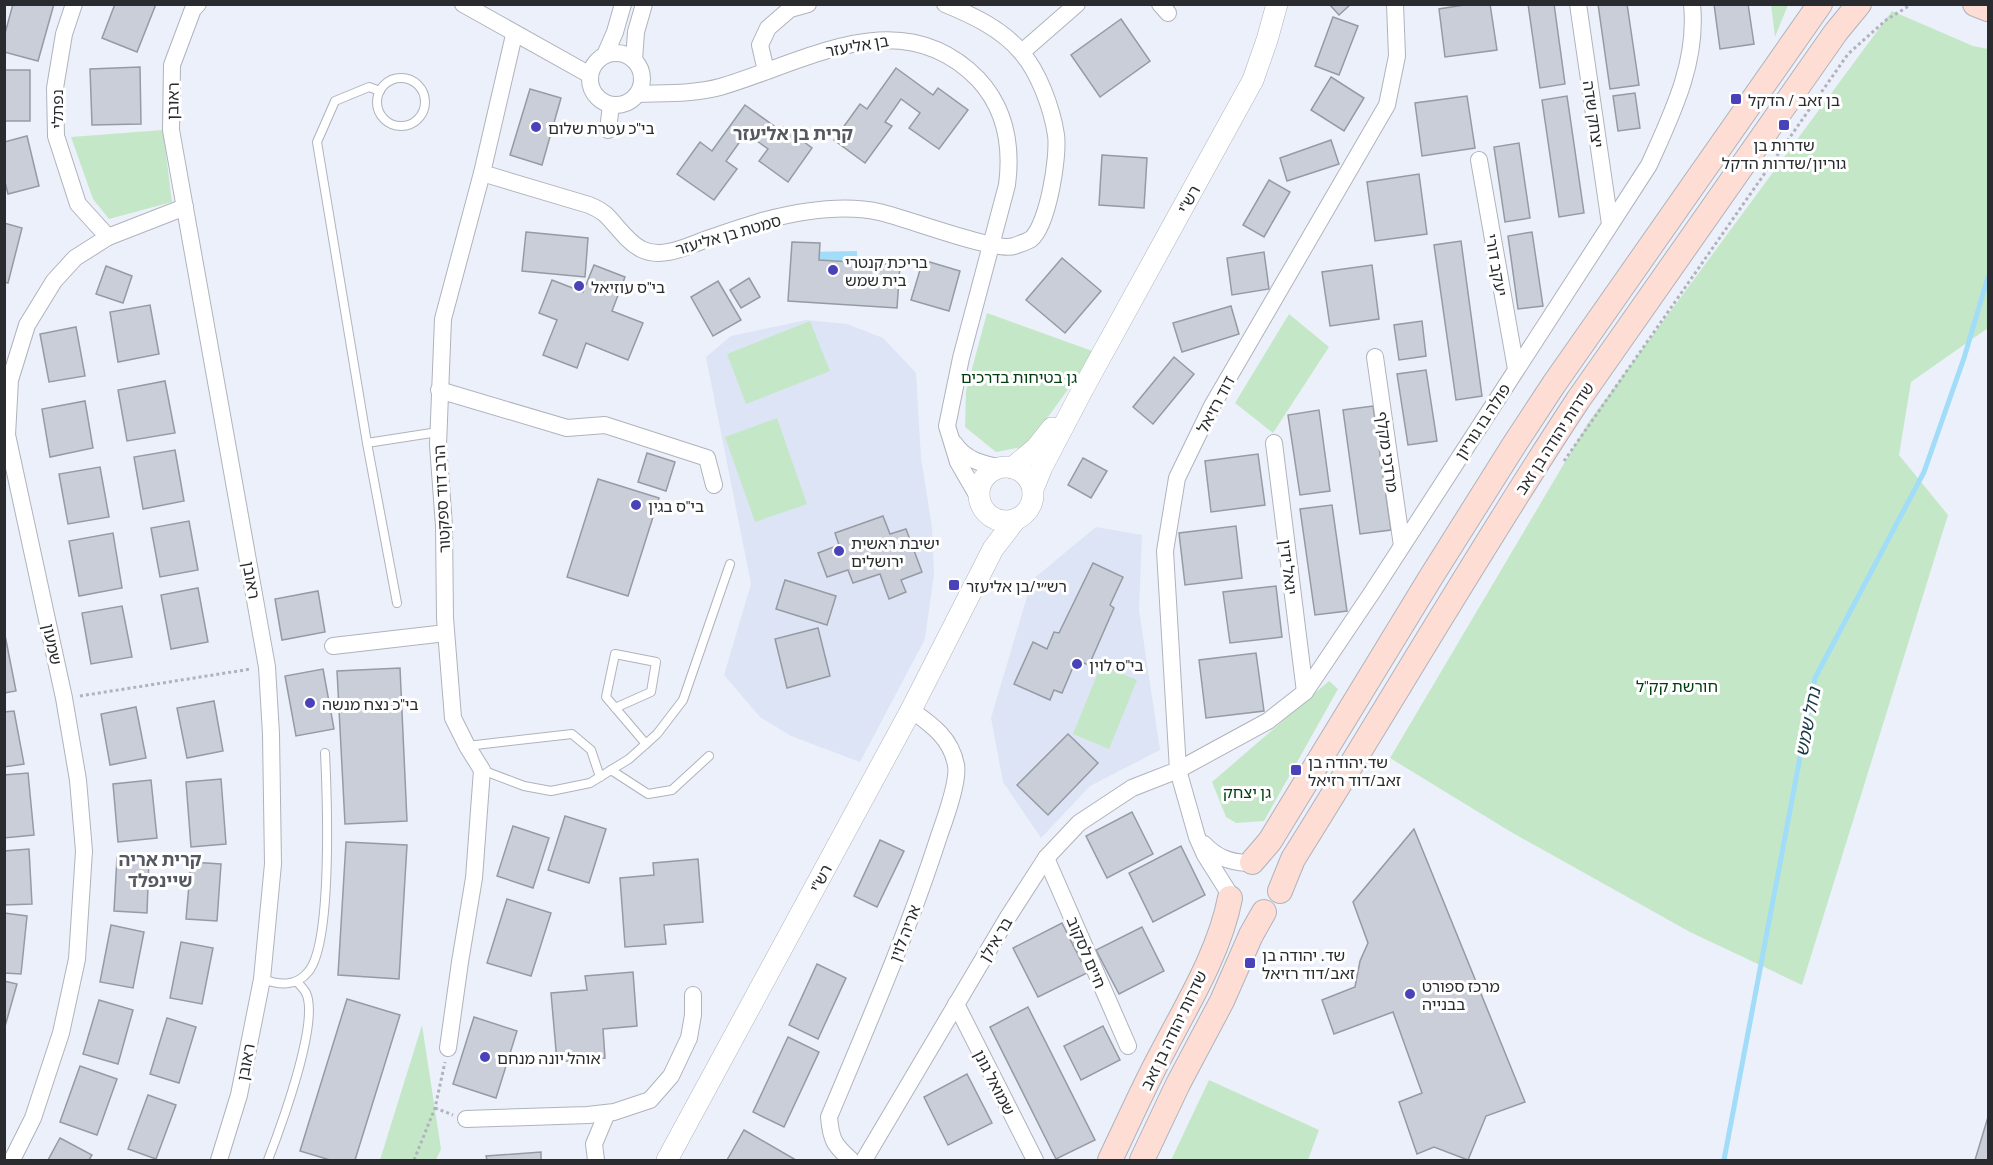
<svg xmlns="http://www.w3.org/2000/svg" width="1993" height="1165" viewBox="0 0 1993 1165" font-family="Barlow,'Noto Sans Hebrew',sans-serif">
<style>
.built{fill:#dde4f5}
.green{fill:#c4e8c7}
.water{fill:#a1dcf9}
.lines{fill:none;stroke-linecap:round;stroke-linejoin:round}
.stream{stroke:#a1dcf9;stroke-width:5}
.building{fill:#caced8;stroke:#969aa3;stroke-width:1.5}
.service-casing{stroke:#afb3bc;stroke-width:10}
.minor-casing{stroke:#afb3bc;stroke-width:18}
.tertiary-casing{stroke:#afb3bc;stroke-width:22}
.secondary-casing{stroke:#afb3bc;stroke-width:26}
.path{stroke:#b0b3bb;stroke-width:3;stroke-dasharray:3 3;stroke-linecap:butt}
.service{stroke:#fff;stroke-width:8}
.minor{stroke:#fff;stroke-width:16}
.tertiary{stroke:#fff;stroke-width:21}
.secondary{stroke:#feddd4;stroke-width:24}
.poi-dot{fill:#4942b9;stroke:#fff;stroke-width:2}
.labels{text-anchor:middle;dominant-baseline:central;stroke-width:6;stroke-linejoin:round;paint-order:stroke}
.street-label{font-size:16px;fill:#292b2e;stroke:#fff}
.poi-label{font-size:16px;fill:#292b2e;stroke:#fff;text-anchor:start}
.park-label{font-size:16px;fill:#003e10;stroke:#fff}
.neighbourhood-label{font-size:18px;font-weight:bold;fill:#545860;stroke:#fff}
.water-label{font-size:18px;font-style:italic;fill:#173948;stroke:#fff}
</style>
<rect width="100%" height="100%" fill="#ecf0fa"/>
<g class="built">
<polygon points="806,320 847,324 883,338 916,373 921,458 932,527 934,574 925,639 860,762 791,736 760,717 724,675 751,584 706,357 731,336"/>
<polygon points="1096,527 1142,535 1139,610 1160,750 1090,786 1041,838 1003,782 991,718 1032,580"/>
</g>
<g class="green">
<polygon points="1771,5 1788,5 1775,37"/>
<polygon points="1892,11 1973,46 1988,49 1988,328 1911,382 1899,455 1948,515 1802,985 1690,932 1511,832 1390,758 1588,423"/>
<polygon points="163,130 172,202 109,219 93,199 71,137"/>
<polygon points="987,313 1095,352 1027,446 996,452 965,427 966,391"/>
<polygon points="1289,314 1329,347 1273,433 1235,403"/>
<polygon points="810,321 830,371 746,404 727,354"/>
<polygon points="777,418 807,504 755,522 725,437"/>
<polygon points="1101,665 1137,680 1109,749 1073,734"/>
<polygon points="1329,681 1338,689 1264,821 1236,823 1226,817 1212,782"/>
<polygon points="422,1025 441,1149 436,1160 380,1160"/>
<polygon points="1209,1080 1319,1130 1308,1160 1171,1160"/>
</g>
<polygon class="water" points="857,251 858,288 808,252"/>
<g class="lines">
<polyline class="stream" points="1724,1160 1815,678 1924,472 1964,358 1988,277"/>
</g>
<g class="building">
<polygon points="13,4 54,4 38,61 4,52 4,37"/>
<polygon points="115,4 156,4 137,52 102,38"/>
<polygon points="1329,4 1351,4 1339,15"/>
<polygon points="1470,4 1490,4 1497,50 1445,57 1439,9"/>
<polygon points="1528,4 1554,4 1565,84 1540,88"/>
<polygon points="1598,4 1627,4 1639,85 1610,89"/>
<polygon points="1714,4 1748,4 1754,44 1720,49"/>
<polygon points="1333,17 1358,26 1339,75 1315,66"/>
<polygon points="1121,19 1150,61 1100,97 1071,55"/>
<polygon points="140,67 141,124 92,125 90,69"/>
<polygon points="896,68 933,95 938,88 968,110 939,149 909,128 920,113 901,99 885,122 892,126 865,163 834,140 860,104 867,109"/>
<rect x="4" y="70" width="26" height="51"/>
<polygon points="1331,77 1364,98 1344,131 1311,110"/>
<polygon points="530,89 561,98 542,165 510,155"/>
<polygon points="1635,93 1640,128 1618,131 1613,96"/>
<polygon points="1467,96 1475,148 1422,156 1415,103"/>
<polygon points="1567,96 1584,213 1559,217 1542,100"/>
<polygon points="745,105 781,131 784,127 812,148 788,182 759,161 768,149 746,133 726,161 737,169 714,200 677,174 700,142 712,151"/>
<polygon points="27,136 39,186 8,194 4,178 4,142"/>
<polygon points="1331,140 1339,164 1287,181 1280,158"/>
<polygon points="1519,143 1530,218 1505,222 1494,147"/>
<polygon points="1102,155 1147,158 1144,208 1099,205"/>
<polygon points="1419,174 1427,234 1375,241 1367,182"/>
<polygon points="1269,180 1290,192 1264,237 1243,225"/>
<polygon points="4,223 22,228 8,283 4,282"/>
<polygon points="526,232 588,238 585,277 522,271"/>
<polygon points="1532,232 1543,306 1518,309 1508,236"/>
<polygon points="1461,241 1482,396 1456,400 1434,245"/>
<polygon points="792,242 820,243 819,260 900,265 897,308 788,301"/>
<polygon points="1264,252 1269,289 1232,295 1227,258"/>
<polygon points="1062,258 1101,291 1065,333 1026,300"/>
<polygon points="923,260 960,271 949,311 911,300"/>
<polygon points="594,265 625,277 612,311 643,323 628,360 586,343 577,368 543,355 557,320 539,313 552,280 583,292"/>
<polygon points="1372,265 1379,319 1330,326 1322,272"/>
<polygon points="106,266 132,276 123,303 96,294"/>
<polygon points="749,278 760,297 741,308 730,290"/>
<polygon points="718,281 741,320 713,336 691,297"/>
<polygon points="150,305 159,354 118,362 110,312"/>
<polygon points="1231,306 1239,334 1182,352 1173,323"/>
<polygon points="1422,321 1426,356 1399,360 1394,325"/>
<polygon points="76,327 85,376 49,382 40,334"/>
<polygon points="1174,357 1194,374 1153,424 1133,407"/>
<polygon points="1426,370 1437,441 1408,445 1397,374"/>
<polygon points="165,381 175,433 127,441 118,390"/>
<polygon points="85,401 93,448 50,457 42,409"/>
<polygon points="1373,406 1391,530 1360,534 1343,410"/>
<polygon points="1319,410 1330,491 1300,495 1288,415"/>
<polygon points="175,450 184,501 143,509 134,457"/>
<polygon points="647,453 675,462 666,491 638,482"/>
<polygon points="1258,454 1265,505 1211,512 1205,461"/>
<polygon points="1083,458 1107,471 1091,498 1068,485"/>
<polygon points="100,467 109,517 68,524 59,474"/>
<polygon points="598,479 659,498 628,596 567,577"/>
<polygon points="1332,505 1347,611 1315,615 1300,509"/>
<polygon points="883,516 890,534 906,529 922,572 901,580 906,592 889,599 880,574 853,583 848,570 827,577 818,553 839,545 835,533"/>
<polygon points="189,521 198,570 160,577 151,528"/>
<polygon points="1236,526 1242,578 1185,585 1179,533"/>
<polygon points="113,533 122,588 79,596 69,541"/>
<polygon points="1093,563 1123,577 1110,605 1114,608 1089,665 1076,660 1062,693 1054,690 1050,700 1014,684 1033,642 1047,649 1054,632 1059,633"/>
<polygon points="785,580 836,596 827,625 776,609"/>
<polygon points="1276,586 1282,637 1230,643 1223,592"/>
<polygon points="198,588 208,642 171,649 161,595"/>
<polygon points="318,591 325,632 282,640 275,599"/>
<polygon points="122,606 132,657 91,664 82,613"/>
<polygon points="818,628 830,676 787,688 775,639"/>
<polygon points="4,630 16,691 4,693"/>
<polygon points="1256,653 1264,711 1206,718 1199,660"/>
<polygon points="400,668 407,821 345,824 337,671"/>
<polygon points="323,669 334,729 296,736 285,676"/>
<polygon points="214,701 223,751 187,758 177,708"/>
<polygon points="136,707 146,758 110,765 101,714"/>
<polygon points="14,711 24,764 4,767 4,712"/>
<polygon points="1068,734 1098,763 1048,815 1017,785"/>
<polygon points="28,773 34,835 4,838 4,775"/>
<polygon points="221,779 226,844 191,847 186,782"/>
<polygon points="151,780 157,838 118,842 113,784"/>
<polygon points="1132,812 1153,854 1107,878 1086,836"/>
<polygon points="565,816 606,829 589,883 548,870"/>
<polygon points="513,826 549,838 533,888 497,876"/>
<polygon points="1414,829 1525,1102 1486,1116 1468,1160 1434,1147 1417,1154 1399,1102 1422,1093 1393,1012 1334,1034 1322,1000 1355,987 1360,961 1368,943 1353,902"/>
<polygon points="880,840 904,851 877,907 854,896"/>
<polygon points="346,842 407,845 399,979 338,975"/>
<polygon points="1181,846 1205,895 1153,922 1129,873"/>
<polygon points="29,849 32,904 4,905 4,851"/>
<polygon points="117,857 149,858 147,913 114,911"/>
<polygon points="698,859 703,922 664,925 666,944 625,947 620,878 654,875 653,863"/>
<polygon points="191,862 221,864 217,921 186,919"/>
<polygon points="507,899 551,913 531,976 487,963"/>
<polygon points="4,913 27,916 21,974 4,973"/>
<polygon points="1062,923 1087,973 1038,997 1013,948"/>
<polygon points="111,925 144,932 133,988 100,982"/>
<polygon points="1142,927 1164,971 1119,994 1096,950"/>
<polygon points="181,942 213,948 202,1004 170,998"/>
<polygon points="817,964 846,978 818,1039 789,1025"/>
<polygon points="633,972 637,1026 603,1029 605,1058 557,1062 551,993 587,990 585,976"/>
<polygon points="4,981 17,984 4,1030"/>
<polygon points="347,999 400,1015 355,1160 330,1160 300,1151"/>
<polygon points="99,1000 133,1010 118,1064 83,1054"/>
<polygon points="1028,1007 1095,1140 1056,1159 990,1027"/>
<polygon points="474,1017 517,1031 496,1098 453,1084"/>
<polygon points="167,1018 196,1027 179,1083 150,1074"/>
<polygon points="1103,1026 1120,1060 1081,1080 1064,1046"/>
<polygon points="788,1037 819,1052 784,1127 753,1112"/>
<polygon points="80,1066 117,1079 97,1135 60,1122"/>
<polygon points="967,1074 992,1123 948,1145 924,1097"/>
<polygon points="148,1095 176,1105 156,1159 128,1149"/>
<polygon points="1988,1117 1988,1160 1975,1160"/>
<polygon points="744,1130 796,1160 727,1160"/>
<polygon points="60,1138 92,1155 89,1160 48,1160"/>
<polygon points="541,1152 541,1160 487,1160 486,1156"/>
</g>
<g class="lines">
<defs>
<g id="service">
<circle cx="401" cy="102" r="24"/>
<polyline points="380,91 369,87 335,101 317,142 367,443 397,603"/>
<polyline points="367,443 438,432"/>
<polyline points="615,708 651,692 656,662 615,654 606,697 646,744"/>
<polyline points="467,746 572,734 591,750 600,777"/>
<polyline points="482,770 524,786 551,791 590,783 629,759 657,734 683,700 730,564"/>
<polyline points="611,770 648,794 672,790 709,756"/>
<path d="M262 979C279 985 296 987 308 972 333 944 327 794 325 753"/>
<path d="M268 1160C280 1129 320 1022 306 993 304 989 300 985 297 982"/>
</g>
<g id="minor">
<polyline points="74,4 64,34 55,88 56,136 78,204 108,237"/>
<polyline points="198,4 193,9 172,65 171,130 267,667 271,734 273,864 262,979 239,1095 219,1160"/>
<polyline points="463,4 590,75"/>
<polyline points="1160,4 1168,13"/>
<polyline points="1578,4 1610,224"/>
<polyline points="1022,52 1077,4"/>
<circle cx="616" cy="79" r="26"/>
<polyline points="605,55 615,32 623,4"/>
<polyline points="634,60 636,32 644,4"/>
<polyline points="766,71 760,45 768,28 790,9 808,4"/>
<path d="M638 94C665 93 694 94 720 87 806 62 901 0 978 79 1006 109 1012 147 1007 185L961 358 947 426 958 462 980 500"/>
<polyline points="608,130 611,105"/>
<polyline points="1479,160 1516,369"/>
<path d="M482 173 589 205C594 207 600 210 605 214 616 224 626 241 641 249 663 260 689 245 710 238 728 232 748 225 766 220 801 211 843 204 879 212 904 217 996 253 1014 246 1019 244 1027 242 1031 239 1048 225 1059 156 1056 135 1052 109 1039 72 1021 52 1002 29 972 15 945 4"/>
<polyline points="1375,357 1402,546"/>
<polyline points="439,390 567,428 605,425 707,458 714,485"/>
<path d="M954 443C966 461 983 464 1003 468"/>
<polyline points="1274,443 1305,692"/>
<polyline points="333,646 446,633"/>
<path d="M1204 844C1216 857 1229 862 1247 863"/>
<polyline points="1046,858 1128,1046"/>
<polyline points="1229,893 1205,855 1197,837 1178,770 1165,551 1177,478 1212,406 1387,105 1397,56 1395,4"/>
<polyline points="956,1004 1035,1160"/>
<polyline points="448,1048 460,962 474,878 482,770 467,746 453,718 445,618 444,526 438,445 443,319 482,173 514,35"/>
<polyline points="466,1119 588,1115 614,1112 650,1100 671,1076 689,1038 693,1015 693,995"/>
<polyline points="12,1160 33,1118 61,1033 77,959 84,851 78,780 64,698 7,435 10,380 27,325 54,281 75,258 108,237 185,207"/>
<polyline points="596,1160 594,1144 607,1113"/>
<path d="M851 1160C834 1145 831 1140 829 1117 868 1024 908 932 939 836 945 819 959 781 956 765 951 738 932 725 911 710"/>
<path d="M864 1160 1008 917 1046 858 1079 823 1132 788 1178 770 1268 721 1305 692 1373 591 1649 165C1672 114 1698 62 1692 4"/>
</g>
<g id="tertiary">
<circle cx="1006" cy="494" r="27"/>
<polyline points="1012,468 1036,448 1052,428"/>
<polyline points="1033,489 1042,467 1084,387 1253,80 1267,40 1277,4"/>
<polyline points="667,1160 911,710 993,549 1016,519"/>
</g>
<g id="secondary">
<polyline points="1975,4 1988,9"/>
<polyline points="1252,862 1270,841 1431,577 1514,445 1554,384 1820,4"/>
<path d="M1280 891 1293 859C1389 706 1479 550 1578 400L1836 32 1859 4"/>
<path d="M1110 1160C1127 1125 1143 1088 1162 1053 1187 1005 1220 951 1230 898"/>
<polyline points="1142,1160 1178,1084 1222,1001 1251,935 1264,912"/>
</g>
</defs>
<use href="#service" class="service-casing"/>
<use href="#minor" class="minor-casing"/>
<use href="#tertiary" class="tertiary-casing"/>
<use href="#secondary" class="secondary-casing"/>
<g class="path">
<polyline points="1564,461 1848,54 1886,20 1912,4"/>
<polyline points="80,696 251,669"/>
<polyline points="435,1108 453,1115"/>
<polyline points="414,1160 435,1108 445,1062"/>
</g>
<use href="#service" class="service"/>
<use href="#minor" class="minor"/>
<use href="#tertiary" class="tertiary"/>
<use href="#secondary" class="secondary"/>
</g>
<g class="poi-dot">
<rect x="1730" y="93" width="12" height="12" rx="3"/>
<rect x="1778" y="119" width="12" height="12" rx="3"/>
<circle cx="536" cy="127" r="6"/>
<circle cx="833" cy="270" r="6"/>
<circle cx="579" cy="286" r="6"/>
<circle cx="636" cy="505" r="6"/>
<circle cx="839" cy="551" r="6"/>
<rect x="948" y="579" width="12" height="12" rx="3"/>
<circle cx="1077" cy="664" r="6"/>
<circle cx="310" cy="703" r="6"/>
<rect x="1290" y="764" width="12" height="12" rx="3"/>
<rect x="1244" y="957" width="12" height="12" rx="3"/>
<circle cx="1410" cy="994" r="6"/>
<circle cx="485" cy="1057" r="6"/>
</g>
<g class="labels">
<g class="street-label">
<text transform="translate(857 45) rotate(-10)">בן אליעזר</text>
<text transform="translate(172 101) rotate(-89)">ראובן</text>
<text transform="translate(56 109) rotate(-90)">נפתלי</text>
<text transform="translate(1594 114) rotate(82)">יצחק שדה</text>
<text transform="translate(1188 199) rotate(-61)">רש"י</text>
<text transform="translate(728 234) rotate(-16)">סמטת בן אליעזר</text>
<text transform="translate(1497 265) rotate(80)">יעקב דורי</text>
<text transform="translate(1215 404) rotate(-62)">דוד רזיאל</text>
<text transform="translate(1482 421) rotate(-57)">פולה בו גוריון</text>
<text transform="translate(1554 438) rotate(-57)">שדרות יהודה בן זאב</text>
<text transform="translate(1388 452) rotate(82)">מרדכי מקלף</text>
<text transform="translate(441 499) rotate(-93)">הרב דוד ספקטור</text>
<text transform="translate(1289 567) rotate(83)">יגאל ידין</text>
<text transform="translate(252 580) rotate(80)">ראובן</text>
<text transform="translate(53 644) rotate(78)">שמעון</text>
<text transform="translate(820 878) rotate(-62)">רש"י</text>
<text transform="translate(904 933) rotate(-69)">אריה לוין</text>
<text transform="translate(995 939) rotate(-59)">בר אילן</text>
<text transform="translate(1087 952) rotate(67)">חיים לסקוב</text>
<text transform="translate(1173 1030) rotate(-64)">שדרות יהודה בן זאב</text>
<text transform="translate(245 1062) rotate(-79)">ראובן</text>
<text transform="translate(995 1082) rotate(63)">שמואל גונן</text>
</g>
<g class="poi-label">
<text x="1748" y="99">בן זאב / הדקל</text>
<text x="548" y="127">בי"כ עטרת שלום</text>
<text x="1784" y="144" text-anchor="middle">שדרות בן<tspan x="1784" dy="18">גוריון/שדרות הדקל</tspan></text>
<text x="845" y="261">בריכת קנטרי<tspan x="845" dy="18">בית שמש</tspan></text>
<text x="591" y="286">בי"ס עוזיאל</text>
<text x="648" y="505">בי"ס בגין</text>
<text x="851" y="542">ישיבת ראשית<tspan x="851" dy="18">ירושלים</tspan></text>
<text x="966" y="585">רש״י/בן אליעזר</text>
<text x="1089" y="664">בי"ס לוין</text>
<text x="322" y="703">בי"כ נצח מנשה</text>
<text x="1308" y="761">שד.יהודה בן<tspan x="1308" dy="18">זאב/דוד רזיאל</tspan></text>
<text x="1262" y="954">שד. יהודה בן<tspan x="1262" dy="18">זאב/דוד רזיאל</tspan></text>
<text x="1422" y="985">מרכז ספורט<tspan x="1422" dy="18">בבנייה</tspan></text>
<text x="497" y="1057">אוהל יונה מנחם</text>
</g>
<g class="park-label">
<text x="1019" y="376">גן בטיחות בדרכים</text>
<text x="1677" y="685">חורשת קק"ל</text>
<text x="1247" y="791">גן יצחק</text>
</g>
<g class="neighbourhood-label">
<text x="793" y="133">קרית בן אליעזר</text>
<text x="160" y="859">קרית אריה<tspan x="160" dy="21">שיינפלד</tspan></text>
</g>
<g class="water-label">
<text transform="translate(1807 722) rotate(-79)">נחל שמש</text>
</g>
</g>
<rect width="1993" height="1165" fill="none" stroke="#292b2e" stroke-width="12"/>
</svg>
